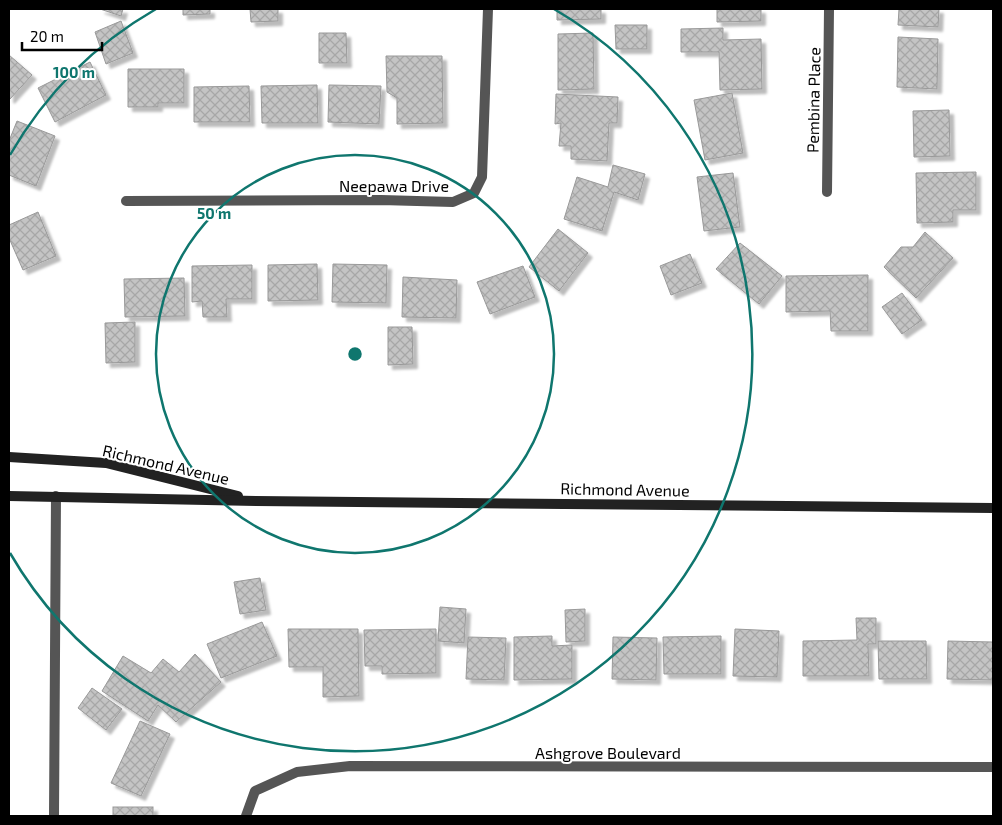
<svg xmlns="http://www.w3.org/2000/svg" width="1002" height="825" viewBox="0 0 1002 825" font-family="'Exo 2',sans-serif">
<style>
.building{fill:url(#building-cross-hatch);stroke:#999;filter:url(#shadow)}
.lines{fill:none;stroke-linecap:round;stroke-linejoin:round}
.lane{stroke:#555;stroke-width:10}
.street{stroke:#555;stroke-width:10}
.secondary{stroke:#222;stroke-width:10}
.ring{fill:none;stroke:#0f766e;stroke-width:2.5}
.labels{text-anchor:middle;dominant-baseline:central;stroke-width:4;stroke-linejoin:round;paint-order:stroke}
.street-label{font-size:16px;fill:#000;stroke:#fff}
.centre{fill:#0f766e;stroke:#fff;stroke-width:2.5}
.ring-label{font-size:15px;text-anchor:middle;font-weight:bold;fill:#0f766e;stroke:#fff;stroke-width:4;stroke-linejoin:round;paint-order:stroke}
</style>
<defs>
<pattern id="building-cross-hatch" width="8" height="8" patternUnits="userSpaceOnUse" patternTransform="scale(1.25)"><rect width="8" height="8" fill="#c4c4c4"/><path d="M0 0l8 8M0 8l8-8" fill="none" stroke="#a7a7a7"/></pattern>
<filter id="shadow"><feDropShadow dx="4.5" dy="4.5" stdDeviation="1" flood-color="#0004"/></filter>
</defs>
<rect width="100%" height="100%" fill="#fff"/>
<g class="building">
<polygon points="100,9 123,9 121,16"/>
<polygon points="183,9 210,9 210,14 183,15"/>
<polygon points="250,9 278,9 278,21 251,22"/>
<polygon points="557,9 601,9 601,19 557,20"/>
<polygon points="717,9 761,9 761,21 717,22"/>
<polygon points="899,9 939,9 938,27 898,25"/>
<polygon points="121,21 133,53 106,64 95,32"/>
<polygon points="615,25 647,25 647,49 616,49"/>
<polygon points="723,28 723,40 761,39 762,89 720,90 719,52 681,52 681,29"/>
<polygon points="319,33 346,33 347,63 319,63"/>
<polygon points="593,33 594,89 558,90 558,34"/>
<polygon points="898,37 938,39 937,89 897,87"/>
<polygon points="9,55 32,75 10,99 9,98"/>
<polygon points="386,56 442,56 443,123 397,124 397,98 387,92"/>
<polygon points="90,62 106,95 55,122 38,88"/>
<polygon points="128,69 184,69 184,103 158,103 158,107 128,107"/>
<polygon points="317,85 318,123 262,123 261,86"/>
<polygon points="329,85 381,86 379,124 328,122"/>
<polygon points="249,86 250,122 194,122 194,87"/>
<polygon points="732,93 743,153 705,160 694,100"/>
<polygon points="556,94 618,97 617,123 609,123 607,161 571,159 571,146 559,146 561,123 555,124"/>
<polygon points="949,110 950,156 914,157 913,111"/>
<polygon points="17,121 55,136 36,186 9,175 9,141"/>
<polygon points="613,165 645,174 638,200 614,192 602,231 564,219 577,177 608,187"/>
<polygon points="976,172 976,210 953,210 953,222 917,223 916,173"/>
<polygon points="733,173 740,227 704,231 697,177"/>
<polygon points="38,212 56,256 23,270 9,238 9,225"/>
<polygon points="558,229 588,253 559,291 529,267"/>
<polygon points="925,232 953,258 916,298 884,267 901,247 913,247"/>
<polygon points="740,243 782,276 759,304 716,269"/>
<polygon points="690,254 702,283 671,295 660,266"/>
<polygon points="317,264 318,300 268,301 268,265"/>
<polygon points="333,264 387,265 386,303 332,302"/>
<polygon points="252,265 252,299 226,299 227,317 203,317 202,301 192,302 192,266"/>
<polygon points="523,266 535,297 490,314 477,282"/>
<polygon points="868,275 868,331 831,331 830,311 786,312 786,276"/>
<polygon points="403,277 457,280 456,318 402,317"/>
<polygon points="184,278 185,316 125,317 124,279"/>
<polygon points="902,293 922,320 902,334 882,307"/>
<polygon points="135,322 135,362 106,363 105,323"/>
<polygon points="388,327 412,327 413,364 388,365"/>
<polygon points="260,578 266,610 240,614 234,582"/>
<polygon points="440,607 466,609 464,643 438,641"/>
<polygon points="585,609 585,641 566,642 565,610"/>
<polygon points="856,618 876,618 876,644 868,644 869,676 803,676 803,641 857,640"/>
<polygon points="262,622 277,656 221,678 207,644"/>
<polygon points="288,629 358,629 359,696 323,697 323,667 289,667"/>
<polygon points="436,629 436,673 382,674 382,666 365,666 364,630"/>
<polygon points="735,629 779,631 777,677 733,676"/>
<polygon points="552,636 552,646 572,645 572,679 514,680 514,637"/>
<polygon points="721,636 721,674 664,674 663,637"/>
<polygon points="468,637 506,638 504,680 466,679"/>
<polygon points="613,637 657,638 656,680 612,679"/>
<polygon points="878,641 926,641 927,679 879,679"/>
<polygon points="948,641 993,642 993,680 947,679"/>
<polygon points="195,654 221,682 176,722 158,705 148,721 102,691 123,656 151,673 163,659 179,672"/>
<polygon points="92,688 122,709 106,730 78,708"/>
<polygon points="140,721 170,734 141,796 111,783"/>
<rect x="113" y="807" width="40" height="9"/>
</g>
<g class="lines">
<polyline class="lane" points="54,816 56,496"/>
<g class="street">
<polyline points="827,192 829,9"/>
<polyline points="126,201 381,200 453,202 474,193 482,177 488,9"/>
<polyline points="246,816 255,791 297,772 350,766 993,767"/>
</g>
<g class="secondary">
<polyline points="9,457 106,463 238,496"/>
<polyline points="9,496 256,501 993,508"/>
</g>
</g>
<g class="ring">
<circle cx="355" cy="354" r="199"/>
<path d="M10 155A398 398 0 0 1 156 9M554 9A398 398 0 1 1 10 553"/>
</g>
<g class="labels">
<g class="street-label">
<text transform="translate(813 100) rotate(-89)">Pembina Place</text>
<text x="394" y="185">Neepawa Drive</text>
<text transform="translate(166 464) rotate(13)">Richmond Avenue</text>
<text transform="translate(625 489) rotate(1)">Richmond Avenue</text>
<text x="608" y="752">Ashgrove Boulevard</text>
</g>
</g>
<circle cx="355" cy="354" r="8" class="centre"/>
<g class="ring-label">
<text x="74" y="78">100 m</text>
<text x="214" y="219">50 m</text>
</g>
<rect width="1002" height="825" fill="none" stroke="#000000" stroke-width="20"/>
<path d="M22 42v8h80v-8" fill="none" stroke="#000000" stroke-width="2.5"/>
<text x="30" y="42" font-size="15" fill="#000000" stroke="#ffffff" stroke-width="4" paint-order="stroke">20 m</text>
</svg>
